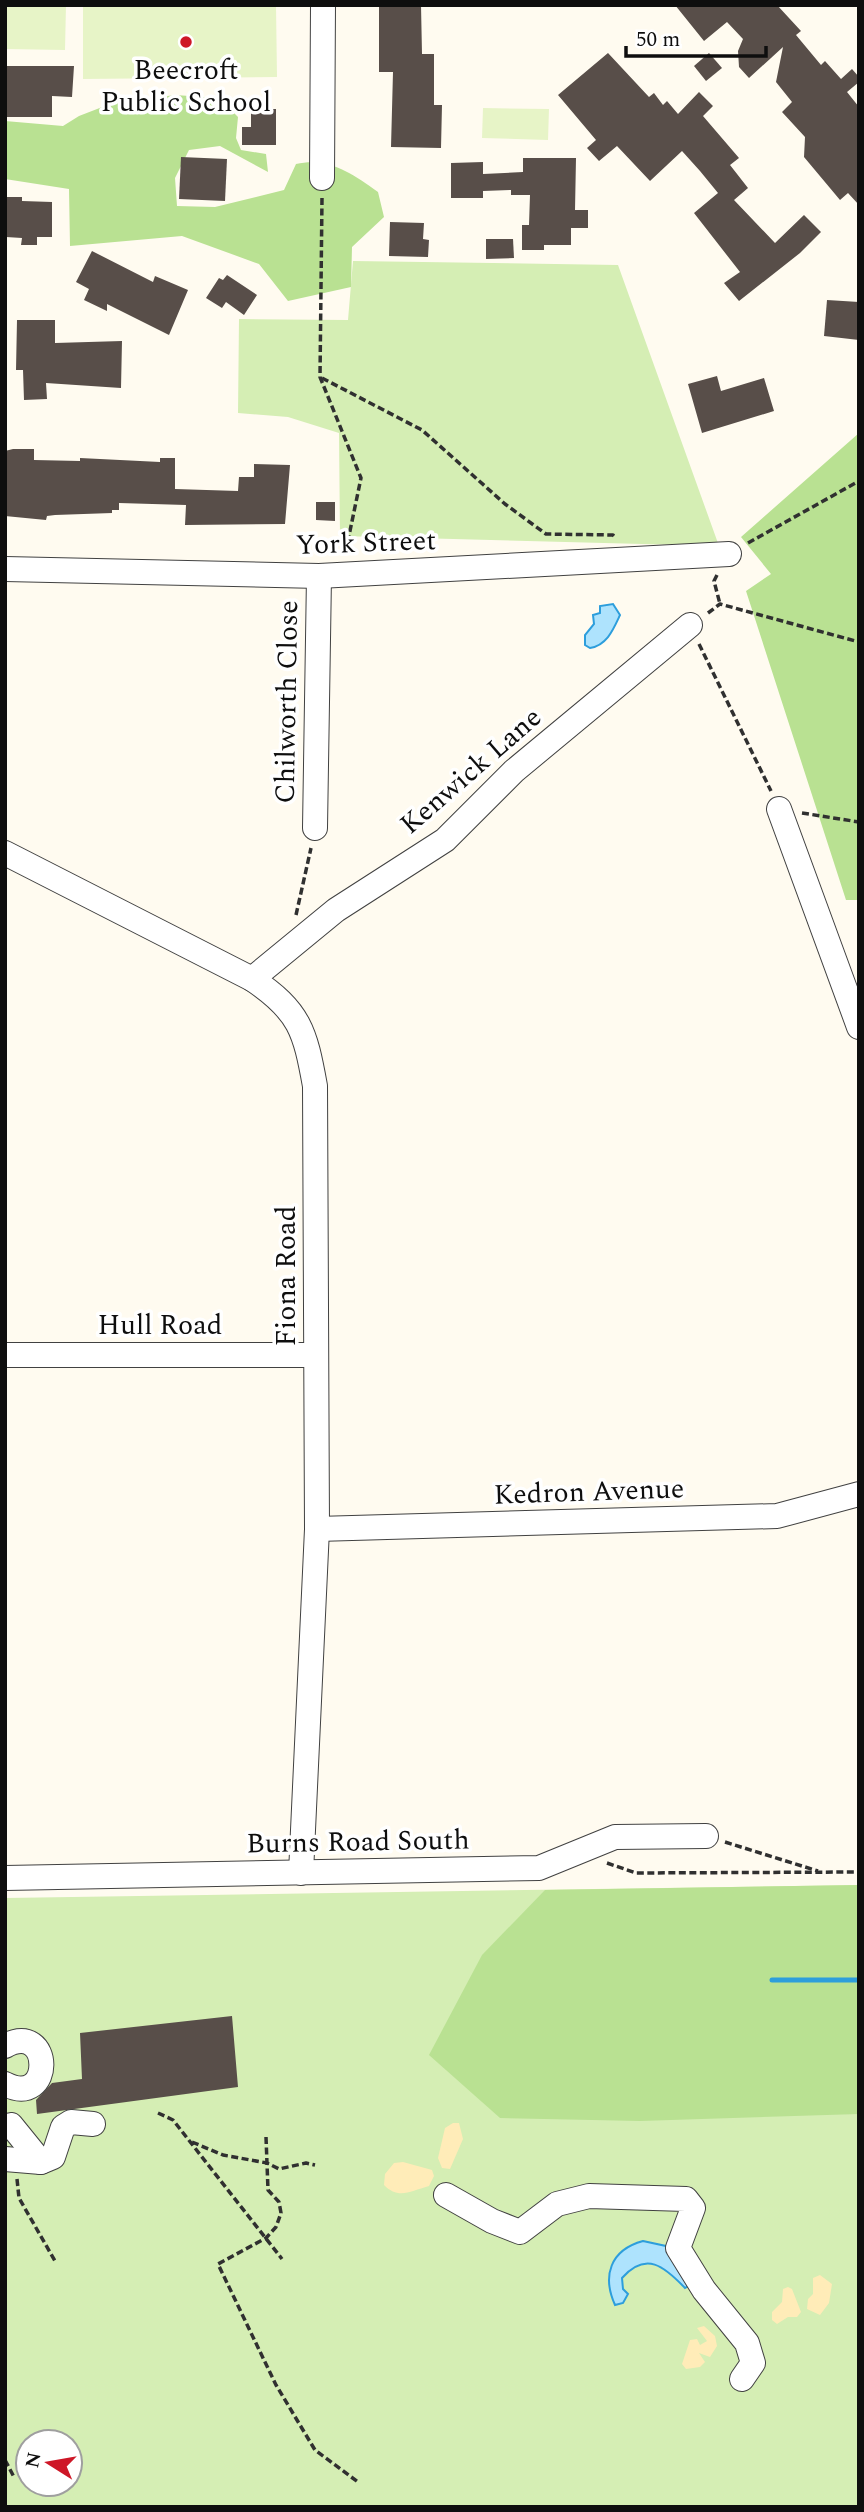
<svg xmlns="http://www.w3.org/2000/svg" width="864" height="2512" viewBox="0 0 864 2512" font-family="Spectral,serif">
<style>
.green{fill:#d5eeb4;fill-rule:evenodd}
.forest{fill:#b9e192}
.sand{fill:#ffecb8}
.pitch{fill:#e7f4c7}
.water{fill:#aee3fd;stroke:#2d9edc;stroke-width:2}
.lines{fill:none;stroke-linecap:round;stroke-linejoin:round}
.stream{stroke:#2d9edc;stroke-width:5}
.building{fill:#584e49}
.minor-casing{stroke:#414141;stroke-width:26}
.path{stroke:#303030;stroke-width:3.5;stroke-dasharray:7 3.5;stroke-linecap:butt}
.minor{stroke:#fff;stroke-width:24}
.poi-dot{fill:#ce1727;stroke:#fff;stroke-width:2.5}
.labels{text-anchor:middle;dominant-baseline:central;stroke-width:7;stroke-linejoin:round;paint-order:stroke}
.poi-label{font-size:28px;fill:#0e0e0e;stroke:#fff}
.street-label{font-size:28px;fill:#0e0e0e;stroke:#fff}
</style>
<rect width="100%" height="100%" fill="#fffbf0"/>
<g class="green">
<polygon points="353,261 618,265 719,546 340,536 339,433 288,417 238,413 239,319 348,320"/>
<path d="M859 1885V2507H5V1898ZM28 2442H70V2484H28Z"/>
</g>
<g class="forest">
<path d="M175 95 219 98 238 117 236 138 241 150 266 154 268 172 220 146 189 150 175 178 177 206 215 207 284 190 296 164C329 157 351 173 378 192L384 217 352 247 351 287 288 301 259 264 182 236 70 246 69 189 5 179V121L63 126 79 116 110 104Z"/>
<polygon points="859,433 859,900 846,900 746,591 771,574 741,537"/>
<polygon points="859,1885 859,2114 640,2121 500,2118 429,2055 482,1955 545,1890"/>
</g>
<g class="sand">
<polygon points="453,2123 459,2123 463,2139 450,2169 442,2168 438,2158 445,2128"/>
<path d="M403 2162 432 2170 434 2176 429 2186C410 2191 399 2200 384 2185L385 2174 394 2163Z"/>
<polygon points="820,2275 832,2284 829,2303 820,2315 807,2309 808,2299 813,2294 813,2278"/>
<polygon points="788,2287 792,2289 801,2312 797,2317 788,2317 777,2324 772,2320 772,2312 782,2302 783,2289"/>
<polygon points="704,2326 715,2336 717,2346 710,2357 699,2353 705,2362 700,2367 686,2369 682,2364 690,2340 697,2339 700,2345 707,2341 697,2328"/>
</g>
<g class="pitch">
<polygon points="5,5 66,5 65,50 5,49"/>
<polygon points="83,5 276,5 277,77 83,79"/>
<polygon points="483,108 549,109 548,140 482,138"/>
</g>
<g class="water">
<path d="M613 604 620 615C613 630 607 645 590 648L585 645V635L594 624 593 615 600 613V606Z"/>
<path d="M643 2241 675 2248 695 2282 685 2288C664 2266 646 2251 622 2278L623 2289 628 2294 623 2303 615 2305C602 2276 610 2250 643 2241Z"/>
</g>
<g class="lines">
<polyline class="stream" points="772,1980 859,1980"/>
</g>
<g class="building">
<polygon points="421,5 422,54 434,54 434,105 442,105 441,148 391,147 393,72 379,72 379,6"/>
<polygon points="675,5 777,5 801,31 796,35 821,65 825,61 841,79 852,69 859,77 859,82 847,92 859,107 859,205 848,193 840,200 804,157 805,137 782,112 792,102 776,82 783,47 749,78 739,67 738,51 743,39 727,22 704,41"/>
<polygon points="608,53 649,97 654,93 663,105 667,101 678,114 699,92 713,106 703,116 739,158 730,165 748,188 734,200 775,243 804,215 821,232 800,253 739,301 724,283 740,272 694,213 718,193 700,171 682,151 650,181 617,146 599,161 587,148 596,140 558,95"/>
<polygon points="709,53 722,68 706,81 694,66"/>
<polygon points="5,66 74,66 72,97 52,96 52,117 5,117"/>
<polygon points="251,109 276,109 276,145 242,145 242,127 251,127"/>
<polygon points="181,157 227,159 225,201 179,199"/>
<polygon points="523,158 576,158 575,210 588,210 588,228 571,228 571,245 544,245 544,250 522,250 522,225 529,225 530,195 511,195 511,190 483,191 483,198 451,198 451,163 483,162 483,174 523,172"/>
<polygon points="7,197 22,197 22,201 52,202 52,237 37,237 37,245 21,245 22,238 6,237"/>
<polygon points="390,222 424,223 423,239 429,240 428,257 389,256"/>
<polygon points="486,239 513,239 514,258 486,259"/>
<polygon points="92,251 153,282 155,276 188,290 169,335 107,304 107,311 84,300 89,289 76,282"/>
<polygon points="227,275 257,295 244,315 226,302 222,308 206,298 219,278 223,280"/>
<polygon points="827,300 859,302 859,340 824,336"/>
<polygon points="17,320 55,320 55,343 122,341 121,388 46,383 47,399 24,400 23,370 16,370"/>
<polygon points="717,376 721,391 764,378 774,411 702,433 688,384"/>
<polygon points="13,449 34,449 34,460 80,461 80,458 160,462 160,458 175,458 175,489 238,491 239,477 254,477 254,464 290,465 285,524 185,525 186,505 119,503 119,510 112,510 112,513 55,515 47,516 46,520 5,516 5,451"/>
<polygon points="316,502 335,502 335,521 316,520"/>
<polygon points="232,2016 238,2087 37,2114 36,2100 52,2083 82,2079 80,2033"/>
</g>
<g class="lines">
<defs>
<g id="minor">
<polyline points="322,178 323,5"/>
<polyline points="5,569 319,576 729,554"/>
<polyline points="779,809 859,1027"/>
<polyline points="315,828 319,576"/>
<path d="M5 853 252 979C300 1011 305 1031 315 1086L317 1529 301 1873"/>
<polyline points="252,979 336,910 445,840 514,771 690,625"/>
<polyline points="5,1355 316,1355"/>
<polyline points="317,1529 777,1516 859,1494"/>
<polyline points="5,1878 539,1868 615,1837 706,1836"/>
<path d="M5 2046C53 2020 54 2109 5 2084"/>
<polyline points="11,2125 41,2162"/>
<polyline points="5,2159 41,2162 53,2157 63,2127 71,2122 93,2124"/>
<polyline points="446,2195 492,2221 520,2232 557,2204 589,2196 686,2199 693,2208 678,2248 704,2290 747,2343 753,2363 742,2379"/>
</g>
</defs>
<use href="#minor" class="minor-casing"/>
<g class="path">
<polyline points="322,198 320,377 361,478 345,555"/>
<polyline points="322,378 422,430 505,504 546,534 613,535 616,538"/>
<polyline points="748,543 859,481"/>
<polyline points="717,575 714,581 720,604"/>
<polyline points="708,613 720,604 859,642"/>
<polyline points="699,644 771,791"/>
<polyline points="802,813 859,822"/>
<polyline points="296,915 311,848"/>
<polyline points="725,1842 818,1871"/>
<polyline points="607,1863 636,1873 859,1872"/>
<polyline points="158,2113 173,2120 282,2259"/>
<polyline points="266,2137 268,2190 279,2202 281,2213 276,2227 266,2238 218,2264 276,2385 315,2450 358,2482"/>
<polyline points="192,2142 223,2155 267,2163 279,2169 306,2163 315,2165"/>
<polyline points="17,2179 19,2198 55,2261"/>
<polyline points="5,2460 14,2477"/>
</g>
<use href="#minor" class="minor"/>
</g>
<circle class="poi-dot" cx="186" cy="42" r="7"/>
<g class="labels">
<g class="poi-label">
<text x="186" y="70">Beecroft<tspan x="186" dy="32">Public School</tspan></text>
</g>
<g class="street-label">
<text transform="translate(366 543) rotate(-2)">York Street</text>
<text transform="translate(287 702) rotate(-89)">Chilworth Close</text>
<text transform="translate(471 771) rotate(-41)">Kenwick Lane</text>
<text transform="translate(286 1276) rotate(-90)">Fiona Road</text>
<text x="160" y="1325">Hull Road</text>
<text transform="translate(589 1492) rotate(-2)">Kedron Avenue</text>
<text transform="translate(358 1842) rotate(-1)">Burns Road South</text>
</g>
</g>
<rect width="864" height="2512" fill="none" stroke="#0e0e0e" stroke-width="14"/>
<g transform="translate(49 2463) rotate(281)"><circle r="33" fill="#ffffff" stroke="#9f9f9f" stroke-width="2"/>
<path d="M0-5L12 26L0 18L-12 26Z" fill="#ce1727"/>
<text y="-10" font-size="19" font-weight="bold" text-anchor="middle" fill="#0e0e0e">N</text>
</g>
<path d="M626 46v10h140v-10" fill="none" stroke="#0e0e0e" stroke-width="3.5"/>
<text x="636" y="46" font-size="21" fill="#0e0e0e" stroke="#ffffff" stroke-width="5" paint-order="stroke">50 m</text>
</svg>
